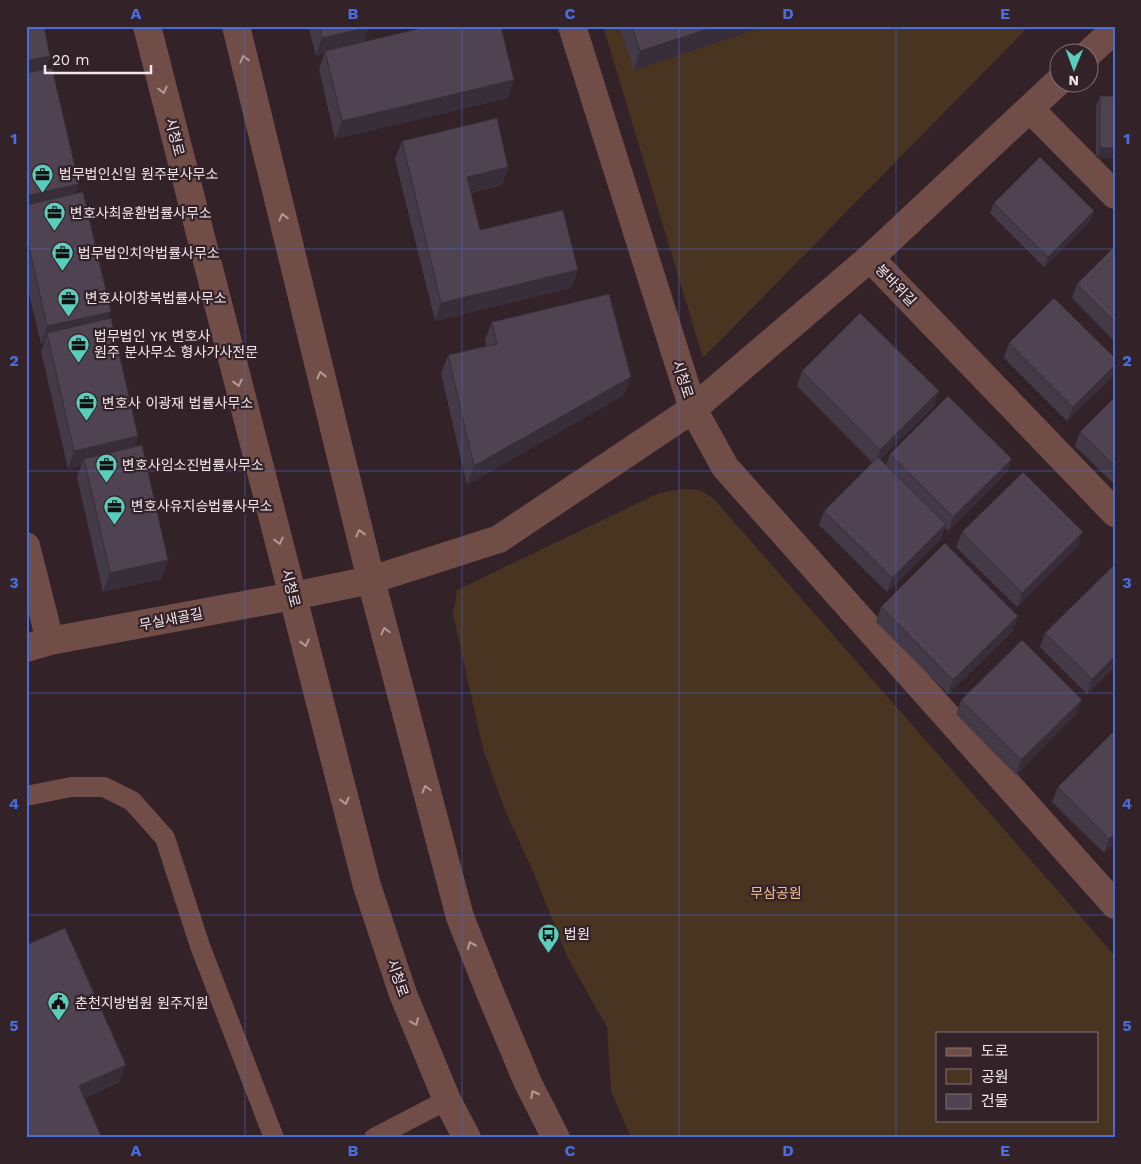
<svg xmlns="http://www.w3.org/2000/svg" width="1141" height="1164" viewBox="0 0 1141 1164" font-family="'Work Sans','Noto Sans KR',sans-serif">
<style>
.green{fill:#483421;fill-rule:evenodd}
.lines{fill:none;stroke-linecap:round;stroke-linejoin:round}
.service{stroke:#714d47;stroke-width:20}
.minor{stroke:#714d47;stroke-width:28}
.tertiary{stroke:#714d47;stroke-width:28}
.wall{fill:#443946}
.shaded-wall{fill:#372e39}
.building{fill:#4f4251;stroke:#372e39}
.oneway{stroke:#b29a99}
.grid{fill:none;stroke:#486ddc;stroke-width:1;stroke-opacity:0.55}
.labels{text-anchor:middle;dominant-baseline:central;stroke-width:4.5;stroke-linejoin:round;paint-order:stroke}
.street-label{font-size:14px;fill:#f3e7eb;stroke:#342229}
.poi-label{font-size:14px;fill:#f3e7eb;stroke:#342229;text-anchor:start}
.park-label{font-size:14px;fill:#f0bf91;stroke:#342229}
.neatline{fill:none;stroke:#486ddc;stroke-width:2}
.grid-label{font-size:16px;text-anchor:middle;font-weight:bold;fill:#486ddc}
</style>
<rect width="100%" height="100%" fill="#342229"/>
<g class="green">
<polygon points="603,26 1029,26 703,358"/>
<path d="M681 489 700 490 713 498 1115 956V1138H632L630 1135 611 1091 607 1027 568 958 531 867 505 810 483 749 453 614 457 590 659 493ZM937 1033H1097V1120H937Z"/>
</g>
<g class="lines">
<g class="service">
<polyline points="26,796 71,787 104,787 132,801 165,838 200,946 274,1138"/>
<polyline points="374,1138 447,1100"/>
</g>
<g class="minor">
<polyline points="572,26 693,409 725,467 1115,905"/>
<polyline points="1088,54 1115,29"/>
<polyline points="1030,109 1115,195"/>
<polyline points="870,258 1115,513"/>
<polyline points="26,546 50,641"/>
<polyline points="371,580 499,539 693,409 870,258 1058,82"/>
<polyline points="26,648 50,641 293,596"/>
</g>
<g class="tertiary">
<polyline points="147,26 367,886 403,994 447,1100 467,1138"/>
<polyline points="236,26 371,580 460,917 491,995 528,1083 556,1138"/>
<polyline points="293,596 371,580"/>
</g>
</g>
<g class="wall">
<polygon points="26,26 50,56 46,69 75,194 138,436 135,447 168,560 161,579 103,592 77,477 81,466 68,469 41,351 44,344 41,344 26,281"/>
<polygon points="308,26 369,26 364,42 508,98 335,139 319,69 324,54 316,56"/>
<polygon points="619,26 766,26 634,70"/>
<polygon points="1100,96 1115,158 1096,158 1096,106"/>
<polygon points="402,141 508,167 502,185 471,193 480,230 578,270 571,288 435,321 395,159"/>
<polygon points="994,203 1094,211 1090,221 1044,267 990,213"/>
<polygon points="1115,246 1115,342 1072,298 1077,284"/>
<polygon points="492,322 624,395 467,485 441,374 448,355 486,346 485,340"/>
<polygon points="1009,343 1113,376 1067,421 1004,358"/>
<polygon points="802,371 939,391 934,406 880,459 886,465 890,454 1012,459 1006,473 948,531 945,528 941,539 887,592 819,525 824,511 873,463 797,386"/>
<polygon points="1115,397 1115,485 1075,446 1080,432"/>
<polygon points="962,532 1078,546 1017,607 956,547"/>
<polygon points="881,607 1013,631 948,694 876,622"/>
<polygon points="1045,633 1115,666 1087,694 1040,647"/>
<polygon points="961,700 1082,700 1076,714 1016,775 956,714"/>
<polygon points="1115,730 1115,842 1104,853 1052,802 1058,787"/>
</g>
<g class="shaded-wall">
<polygon points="717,26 766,26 634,70 640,51"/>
<polygon points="369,27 362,45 325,51 324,54 316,56 322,38"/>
<polygon points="50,56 44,74 26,78 26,61"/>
<polygon points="514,80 508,98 335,139 342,121"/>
<polygon points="1100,148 1115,148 1115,158 1096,158"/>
<polygon points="508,167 502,185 460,195 467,177"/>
<polygon points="79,184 72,203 26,213 26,196"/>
<polygon points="1094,211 1090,221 1044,267 1048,257"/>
<polygon points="578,270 571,288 435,321 441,303"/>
<polygon points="111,312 104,330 47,333 44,344 41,344 47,326"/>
<polygon points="1115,365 1115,371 1113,376 1067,421 1073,407"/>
<polygon points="631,377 624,395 467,485 474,466"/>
<polygon points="939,391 934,406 875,464 880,450"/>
<polygon points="138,436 132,455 84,459 81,466 68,469 74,451"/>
<polygon points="1012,459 1006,473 948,531 953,517"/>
<polygon points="946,524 941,539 887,592 892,578"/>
<polygon points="1083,532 1078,546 1017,607 1022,593"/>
<polygon points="168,560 161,579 103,592 110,573"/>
<polygon points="1018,616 1013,631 948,694 953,680"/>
<polygon points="1115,656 1115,666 1087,694 1092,679"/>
<polygon points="1082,700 1076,714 1016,775 1021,760"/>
<polygon points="1115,833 1115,842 1104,853 1109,839"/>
<polygon points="126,1065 119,1083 73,1104 79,1086"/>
</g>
<g class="building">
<polygon points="26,26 44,26 50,56 26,61"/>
<polygon points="320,26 369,26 369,27 322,38"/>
<polygon points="430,26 501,26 514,80 342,121 325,51"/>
<polygon points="632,26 717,26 640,51"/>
<polygon points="52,68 79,184 26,196 26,73"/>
<rect x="1100" y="96" width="15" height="52"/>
<polygon points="497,118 508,167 467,177 480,230 563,210 578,270 441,303 402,141"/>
<polygon points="1040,157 1094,211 1048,257 994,203"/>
<polygon points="83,192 111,312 47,326 26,233 26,205"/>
<polygon points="1115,246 1115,322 1077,284"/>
<polygon points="609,294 631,377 474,466 448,355 497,344 492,322"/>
<polygon points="1054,298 1115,358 1115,365 1073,407 1009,343"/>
<polygon points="860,313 939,391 880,450 802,371"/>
<polygon points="111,318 138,436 74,451 47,333"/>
<polygon points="948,396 1012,459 953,517 890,454"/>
<polygon points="1115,397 1115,466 1080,432"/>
<polygon points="142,445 168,560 110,573 84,459"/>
<polygon points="878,457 946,524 892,578 824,511"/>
<polygon points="1023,472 1083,532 1022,593 962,532"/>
<polygon points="945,543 1018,616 953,680 881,607"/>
<polygon points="1113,566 1115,567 1115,656 1092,679 1045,633"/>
<polygon points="1022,640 1082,700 1021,760 961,700"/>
<polygon points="1115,730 1115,833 1109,839 1058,787"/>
<polygon points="65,928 126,1065 79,1086 102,1138 26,1138 26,945"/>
</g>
<defs><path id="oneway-chevron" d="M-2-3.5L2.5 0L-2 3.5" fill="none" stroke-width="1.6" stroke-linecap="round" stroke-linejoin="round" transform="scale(1.25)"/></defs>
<g class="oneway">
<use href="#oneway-chevron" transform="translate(244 59) rotate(-104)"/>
<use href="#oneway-chevron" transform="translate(163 90) rotate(76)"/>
<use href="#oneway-chevron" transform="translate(283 217) rotate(-104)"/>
<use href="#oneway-chevron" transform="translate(321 375) rotate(-104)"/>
<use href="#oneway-chevron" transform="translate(238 383) rotate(76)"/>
<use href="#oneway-chevron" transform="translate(360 533) rotate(-104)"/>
<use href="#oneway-chevron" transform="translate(279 541) rotate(76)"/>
<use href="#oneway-chevron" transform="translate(385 631) rotate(-105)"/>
<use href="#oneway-chevron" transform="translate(305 643) rotate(76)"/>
<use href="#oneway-chevron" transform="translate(426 789) rotate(-105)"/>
<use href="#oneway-chevron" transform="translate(345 801) rotate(76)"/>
<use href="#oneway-chevron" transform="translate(471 945) rotate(-112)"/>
<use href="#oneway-chevron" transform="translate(415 1022) rotate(67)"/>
<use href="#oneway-chevron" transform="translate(534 1094) rotate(-117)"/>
</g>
<path class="grid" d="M245 26V1138M462 26V1138M679 26V1138M896 26V1138M26 249H1115M26 471H1115M26 693H1115M26 915H1115"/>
<defs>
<symbol id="office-pin" viewBox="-11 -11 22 30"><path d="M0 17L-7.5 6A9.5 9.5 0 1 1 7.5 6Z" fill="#5acebd" stroke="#342229"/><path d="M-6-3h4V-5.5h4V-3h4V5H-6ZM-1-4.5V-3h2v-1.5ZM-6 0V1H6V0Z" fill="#111"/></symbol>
<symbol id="bus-pin" viewBox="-11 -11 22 30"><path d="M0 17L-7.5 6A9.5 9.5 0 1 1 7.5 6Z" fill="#5acebd" stroke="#342229"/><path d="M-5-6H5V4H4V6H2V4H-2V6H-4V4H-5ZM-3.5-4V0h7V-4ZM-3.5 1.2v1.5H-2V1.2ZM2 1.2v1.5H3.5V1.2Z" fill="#111"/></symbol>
<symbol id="civic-pin" viewBox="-11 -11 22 30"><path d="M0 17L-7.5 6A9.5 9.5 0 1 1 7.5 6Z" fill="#5acebd" stroke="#342229"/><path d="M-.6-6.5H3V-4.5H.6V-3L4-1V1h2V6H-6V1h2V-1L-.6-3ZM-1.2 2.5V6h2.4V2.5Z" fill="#111"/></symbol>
</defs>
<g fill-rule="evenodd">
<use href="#office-pin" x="30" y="162" width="25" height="34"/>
<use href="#office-pin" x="42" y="200" width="25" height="34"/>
<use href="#office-pin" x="50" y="240" width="25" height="34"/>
<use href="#office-pin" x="56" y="286" width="25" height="34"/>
<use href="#office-pin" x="66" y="332" width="25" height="34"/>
<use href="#office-pin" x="74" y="390" width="25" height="34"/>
<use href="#office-pin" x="94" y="452" width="25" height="34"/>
<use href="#office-pin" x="102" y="494" width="25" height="34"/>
<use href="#bus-pin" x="536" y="922" width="25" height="34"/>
<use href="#civic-pin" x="46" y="990" width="25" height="34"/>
</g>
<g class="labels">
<g class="street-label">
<text transform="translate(175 137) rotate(76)">시청로</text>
<text transform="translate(896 285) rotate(46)">봉바위길</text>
<text transform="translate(683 379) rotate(72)">시청로</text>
<text transform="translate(291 588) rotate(76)">시청로</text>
<text transform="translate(171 619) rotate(-11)">무실새골길</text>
<text transform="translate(398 978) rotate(71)">시청로</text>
</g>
<g class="poi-label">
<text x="59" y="174">법무법인신일 원주분사무소</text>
<text x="70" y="213">변호사최윤환법률사무소</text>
<text x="78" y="253">법무법인치악법률사무소</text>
<text x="85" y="298">변호사이창복법률사무소</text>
<text x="94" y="336">법무법인 YK 변호사<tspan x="94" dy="16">원주 분사무소 형사가사전문</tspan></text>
<text x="102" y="403">변호사 이광재 법률사무소</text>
<text x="122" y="465">변호사임소진법률사무소</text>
<text x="131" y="506">변호사유지승법률사무소</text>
<text x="564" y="934">법원</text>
<text x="75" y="1003">춘천지방법원 원주지원</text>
</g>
<g class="park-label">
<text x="776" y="893">무삼공원</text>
</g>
</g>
<rect width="1141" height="1164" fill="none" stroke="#342229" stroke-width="55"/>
<rect x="936" y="1032" width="162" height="90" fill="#342229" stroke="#807177"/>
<rect x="946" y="1048" width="25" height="8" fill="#714d47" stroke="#807177"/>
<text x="981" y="1056" font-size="15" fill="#f3e7eb">도로</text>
<rect x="946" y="1069" width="25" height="15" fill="#483421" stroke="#807177"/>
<text x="981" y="1082" font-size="15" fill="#f3e7eb">공원</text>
<rect x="946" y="1094" width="25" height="15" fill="#4f4251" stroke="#807177"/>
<text x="981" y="1106" font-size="15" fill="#f3e7eb">건물</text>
<g transform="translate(1074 68) rotate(181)"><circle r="24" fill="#342229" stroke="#807177"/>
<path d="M0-4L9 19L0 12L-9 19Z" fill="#5acebd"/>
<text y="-8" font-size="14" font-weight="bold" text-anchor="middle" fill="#f3e7eb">N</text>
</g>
<path d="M45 65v8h106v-8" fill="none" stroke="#f3e7eb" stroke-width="2.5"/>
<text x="52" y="65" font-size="15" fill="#f3e7eb" stroke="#342229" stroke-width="4" paint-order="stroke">20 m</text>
<rect x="28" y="28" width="1086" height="1108" class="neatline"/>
<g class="grid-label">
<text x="136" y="19">A</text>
<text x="353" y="19">B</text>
<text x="570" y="19">C</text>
<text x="788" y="19">D</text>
<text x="1005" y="19">E</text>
<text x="14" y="144">1</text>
<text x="1127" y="144">1</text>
<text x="14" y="366">2</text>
<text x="1127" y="366">2</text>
<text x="14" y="588">3</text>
<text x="1127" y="588">3</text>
<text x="14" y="809">4</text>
<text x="1127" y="809">4</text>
<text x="14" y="1031">5</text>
<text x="1127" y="1031">5</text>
<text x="136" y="1156">A</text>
<text x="353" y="1156">B</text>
<text x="570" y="1156">C</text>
<text x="788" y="1156">D</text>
<text x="1005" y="1156">E</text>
</g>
</svg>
